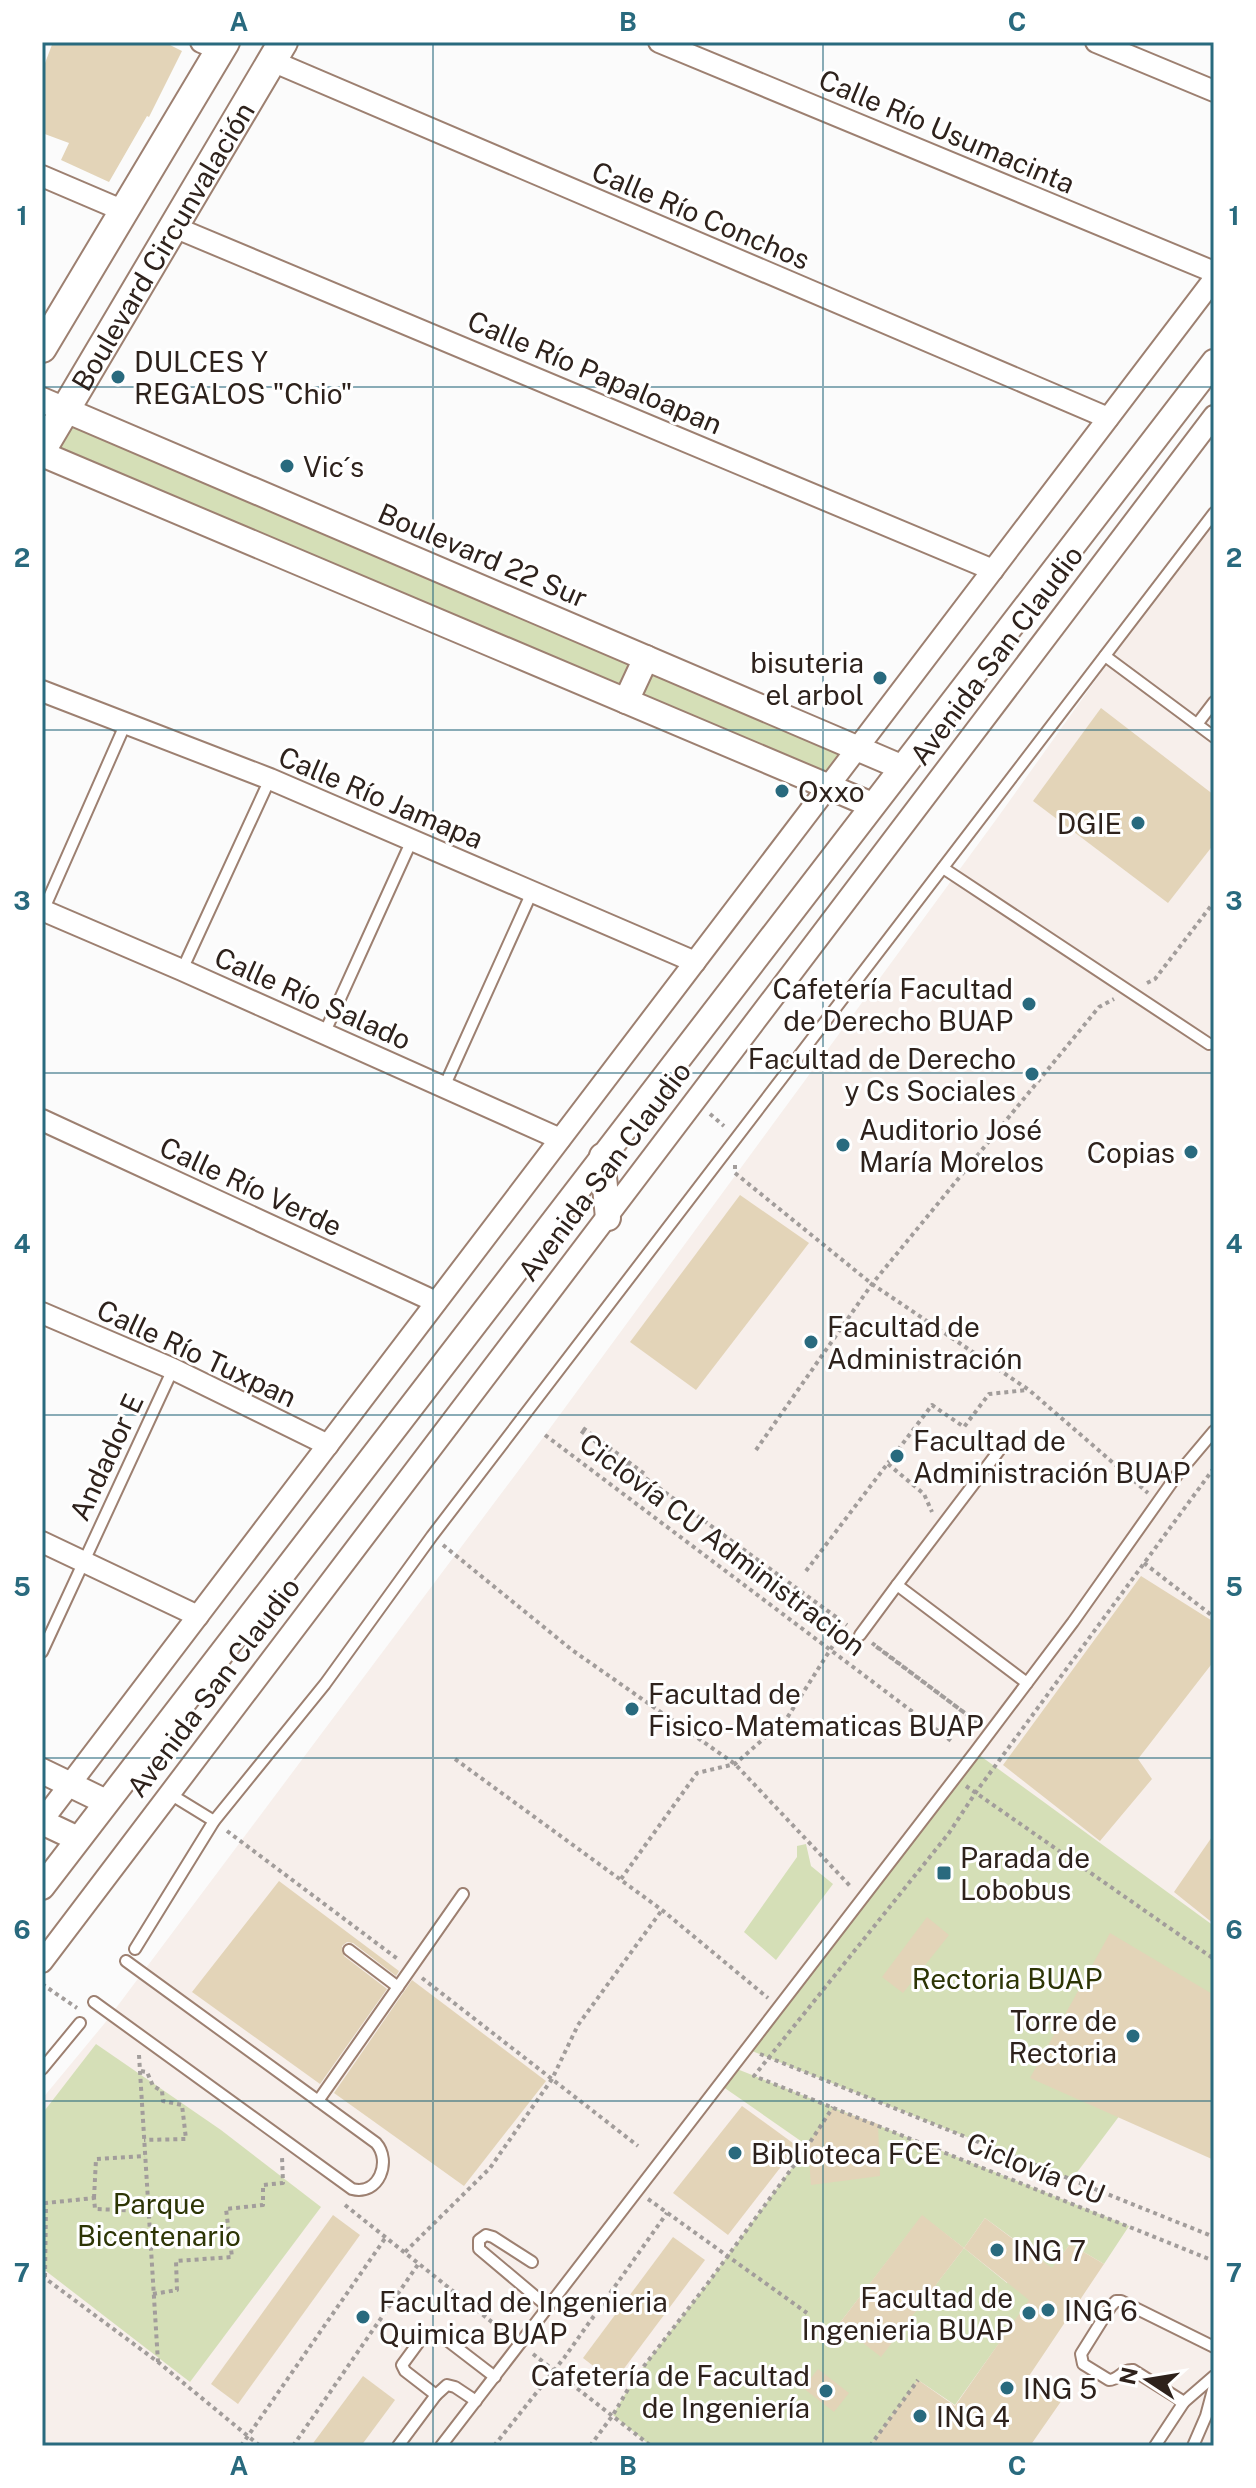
<svg xmlns="http://www.w3.org/2000/svg" width="1256" height="2488" viewBox="0 0 1256 2488" font-family="'Public Sans',sans-serif">
<style>
.built{fill:#f7efeb}
.green{fill:#d5dfb7;fill-rule:evenodd}
.building{fill:#e3d4b8}
.lines{fill:none;stroke-linecap:round;stroke-linejoin:round}
.service-casing{stroke:#9d8071;stroke-width:14}
.minor-casing{stroke:#9d8071;stroke-width:24}
.tertiary-casing{stroke:#9d8071;stroke-width:28}
.secondary-casing{stroke:#9d8071;stroke-width:32}
.path{stroke:#a29d9b;stroke-width:4;stroke-dasharray:4 4;stroke-linecap:butt}
.service{stroke:#fff;stroke-width:10}
.minor{stroke:#fff;stroke-width:20}
.tertiary{stroke:#fff;stroke-width:24}
.secondary{stroke:#fff;stroke-width:28}
.grid{fill:none;stroke:#296a7e;stroke-width:2;stroke-opacity:0.55}
.poi-dot{fill:#296a7e;stroke:#fff;stroke-width:3}
.labels{text-anchor:middle;dominant-baseline:central;stroke-width:6;stroke-linejoin:round;paint-order:stroke}
.street-label{font-size:28px;fill:#2e221c;stroke:#fff}
.poi-label{font-size:28px;fill:#2e221c;stroke:#fff;text-anchor:start}
.park-label{font-size:28px;fill:#2d3505;stroke:#fff}
.neatline{fill:none;stroke:#296a7e;stroke-width:3}
.grid-label{font-size:26px;text-anchor:middle;font-weight:bold;fill:#296a7e}
</style>
<rect width="100%" height="100%" fill="#fbfbfb"/>
<polygon class="built" points="1214,514 1214,2446 42,2446 42,2099 104,2024 545,1435 998,817"/>
<g class="green">
<polygon points="58,407 858,748 828,787 42,452"/>
<polygon points="975,1752 1214,1926 1214,1990 1072,2179 747,2049"/>
<polygon points="806,1844 811,1866 833,1884 776,1960 744,1932 797,1857 797,1846"/>
<polygon points="96,2044 221,2130 321,2207 190,2382 42,2268 42,2114"/>
<path d="M732 2067 1129 2226 1104 2264 1070 2244 955 2405 918 2380 870 2446H651L613 2415 634 2379 708 2283 808 2146 719 2084ZM922 2216 964 2248 881 2356 839 2324ZM985 2218 1030 2251 1007 2283 964 2248Z"/>
</g>
<g class="building">
<polygon points="53,42 164,42 182,51 149,117 147,116 109,182 61,160 69,143 42,133 42,71"/>
<polygon points="1101,708 1214,795 1214,844 1168,903 1033,801"/>
<polygon points="740,1195 809,1243 696,1390 630,1342"/>
<polygon points="1141,1576 1214,1622 1214,1661 1138,1759 1152,1779 1100,1841 1003,1765"/>
<polygon points="1214,1834 1214,1924 1174,1892"/>
<polygon points="279,1881 399,1971 396,1976 353,1943 347,1942 342,1946 344,1956 387,1989 320,2084 192,1992"/>
<polygon points="927,1917 949,1935 903,1993 882,1977"/>
<polygon points="1110,1933 1214,1995 1214,2160 1030,2078"/>
<polygon points="412,1980 546,2081 464,2186 334,2093"/>
<polygon points="742,2106 797,2146 728,2235 673,2193"/>
<polygon points="832,2109 878,2124 880,2176 811,2185 808,2145"/>
<polygon points="333,2215 360,2235 238,2404 211,2384"/>
<polygon points="922,2215 964,2248 881,2357 839,2324"/>
<polygon points="985,2218 1052,2268 1070,2244 1104,2264 1029,2376 1062,2400 1030,2446 870,2446 918,2380 955,2406 1029,2300 964,2248"/>
<polygon points="673,2237 705,2260 614,2382 583,2358"/>
<polygon points="818,2369 849,2393 834,2412 803,2388"/>
<polygon points="363,2376 395,2400 361,2446 311,2446"/>
</g>
<g class="lines">
<defs>
<g id="service">
<polyline points="1105,656 1214,737"/>
<polyline points="1198,723 1214,702"/>
<polyline points="943,868 1209,1044"/>
<polyline points="43,911 125,725"/>
<polyline points="182,970 270,779"/>
<polyline points="324,1034 412,840"/>
<polyline points="444,1087 532,892"/>
<polyline points="1004,1444 897,1585 1027,1683"/>
<polyline points="860,1635 897,1585"/>
<polyline points="42,1652 173,1369"/>
<polyline points="170,1794 214,1821"/>
<polyline points="135,1949 214,1821 325,1684 432,1536 1214,513"/>
<polyline points="349,1950 398,1987"/>
<path d="M94 2002 352 2189C379 2196 392 2161 376 2143L126 1961"/>
<polyline points="42,2069 80,2023"/>
<polyline points="318,2101 463,1894"/>
<polyline points="532,2262 493,2237 486,2235 479,2240 479,2249 548,2307"/>
<polyline points="436,2395 447,2385 455,2387 476,2401"/>
<path d="M1184 2402 1133 2370C1122 2369 1119 2380 1109 2380L1083 2364 1081 2354 1111 2306 1116 2301H1121L1214 2347"/>
<polyline points="398,2446 436,2395 405,2371 402,2365 424,2335 439,2334 495,2377"/>
<polyline points="441,2446 975,1752 1073,1622 1177,1475 1214,1431"/>
<polyline points="1155,2446 1184,2402 1214,2376"/>
<polyline points="1193,2446 1206,2416 1214,2386"/>
</g>
<g id="minor">
<polyline points="201,42 220,50"/>
<polyline points="659,42 1214,272"/>
<polyline points="1096,42 1214,91"/>
<polyline points="272,61 1108,418"/>
<polyline points="42,176 124,211"/>
<polyline points="174,227 993,570"/>
<polyline points="42,691 270,779 695,962"/>
<polyline points="42,910 182,970 560,1139"/>
<polyline points="42,1120 436,1302"/>
<polyline points="42,1313 173,1369 328,1445"/>
<polyline points="42,1542 198,1616"/>
<polyline points="42,1821 1214,279"/>
<polyline points="42,1962 1214,416"/>
</g>
<g id="tertiary">
<polyline points="42,400 901,767"/>
<polyline points="42,454 872,805"/>
<polyline points="626,701 646,658"/>
<polyline points="602,1156 608,1218"/>
<polyline points="42,1771 106,1802"/>
<polyline points="42,1822 78,1839"/>
<polyline points="42,1887 1214,362"/>
</g>
<g id="secondary">
<polyline points="42,348 225,42"/>
<path id="s1" d="M42 449 283 42"/>
</g>
</defs>
<use href="#service" class="service-casing"/>
<use href="#minor" class="minor-casing"/>
<use href="#tertiary" class="tertiary-casing"/>
<use href="#secondary" class="secondary-casing"/>
<g class="path">
<polyline points="1147,983 1155,979 1214,902"/>
<polyline points="710,1114 724,1126"/>
<polyline points="735,1165 735,1173 872,1284 1029,1390 1148,1493"/>
<polyline points="583,1428 646,1475"/>
<polyline points="581,1431 847,1625"/>
<polyline points="545,1435 954,1743"/>
<polyline points="756,1450 872,1284 1099,1007 1114,999"/>
<polyline points="888,1464 924,1494 932,1512"/>
<polyline points="1214,1468 976,1792 949,1833 754,2076 1214,2261"/>
<polyline points="443,1545 572,1650 735,1764 852,1888"/>
<polyline points="1144,1563 1214,1617"/>
<polyline points="806,1571 932,1405 964,1427 989,1394 1027,1390"/>
<polyline points="872,1643 978,1723 874,1645"/>
<polyline points="455,1759 662,1910 768,1998"/>
<polyline points="966,1786 1214,1959"/>
<polyline points="227,1831 399,1960"/>
<polyline points="621,1879 697,1773 735,1764 787,1718 839,1636"/>
<polyline points="422,1978 638,2146"/>
<polyline points="42,1984 77,2008"/>
<polyline points="760,2054 1214,2237"/>
<polyline points="139,2055 158,2362"/>
<polyline points="141,2071 147,2072 153,2086 162,2091 163,2101 182,2105 186,2139 144,2140"/>
<polyline points="94,2198 96,2159 145,2156"/>
<polyline points="648,2199 807,2313"/>
<polyline points="345,2205 507,2334"/>
<polyline points="405,2252 490,2168 552,2079 578,2025 662,1910"/>
<polyline points="42,2276 158,2362 260,2446"/>
<polyline points="45,2277 46,2203 94,2198 95,2209 148,2211"/>
<polyline points="153,2294 177,2290 176,2261 232,2257 226,2209 263,2205 263,2185 283,2183 282,2157"/>
<polyline points="533,2354 651,2446"/>
<polyline points="241,2446 386,2237"/>
<polyline points="293,2446 419,2263"/>
<polyline points="494,2446 564,2358 667,2213"/>
<polyline points="590,2446 613,2415 634,2379 708,2283 803,2153 833,2107"/>
<polyline points="870,2446 918,2380"/>
</g>
<use href="#service" class="service"/>
<use href="#minor" class="minor"/>
<use href="#tertiary" class="tertiary"/>
<use href="#secondary" class="secondary"/>
</g>
<path class="grid" d="M433 42V2446M823 42V2446M42 387H1214M42 730H1214M42 1073H1214M42 1415H1214M42 1758H1214M42 2101H1214"/>
<g class="poi-dot">
<circle cx="118" cy="377" r="8"/>
<circle cx="287" cy="466" r="8"/>
<circle cx="880" cy="678" r="8"/>
<circle cx="782" cy="791" r="8"/>
<circle cx="1138" cy="823" r="8"/>
<circle cx="1029" cy="1004" r="8"/>
<circle cx="1032" cy="1074" r="8"/>
<circle cx="843" cy="1145" r="8"/>
<circle cx="1191" cy="1152" r="8"/>
<circle cx="811" cy="1342" r="8"/>
<circle cx="897" cy="1456" r="8"/>
<circle cx="632" cy="1709" r="8"/>
<rect x="936" y="1865" width="16" height="16" rx="4"/>
<circle cx="1133" cy="2036" r="8"/>
<circle cx="735" cy="2153" r="8"/>
<circle cx="997" cy="2250" r="8"/>
<circle cx="1048" cy="2310" r="8"/>
<circle cx="1029" cy="2313" r="8"/>
<circle cx="363" cy="2317" r="8"/>
<circle cx="1007" cy="2388" r="8"/>
<circle cx="826" cy="2391" r="8"/>
<circle cx="920" cy="2416" r="8"/>
</g>
<g class="labels">
<g class="street-label">
<text transform="translate(947 131) rotate(23)">Calle Río Usumacinta</text>
<text transform="translate(701 215) rotate(23)">Calle Río Conchos</text>
<text stroke="none"><textPath href="#s1" startOffset="236">Boulevard Circunvalación</textPath></text>
<text transform="translate(595 372) rotate(23)">Calle Río Papaloapan</text>
<text transform="translate(483 555) rotate(23)">Boulevard 22 Sur</text>
<text transform="translate(996 655) rotate(-53)">Avenida San Claudio</text>
<text transform="translate(381 797) rotate(23)">Calle Río Jamapa</text>
<text transform="translate(313 998) rotate(24)">Calle Río Salado</text>
<text transform="translate(604 1171) rotate(-53)">Avenida San Claudio</text>
<text transform="translate(251 1186) rotate(25)">Calle Río Verde</text>
<text transform="translate(197 1353) rotate(25)">Calle Río Tuxpan</text>
<text transform="translate(106 1457) rotate(-65)">Andador E</text>
<text transform="translate(723 1544) rotate(37)">Ciclovía CU Administracion</text>
<text transform="translate(213 1687) rotate(-53)">Avenida San Claudio</text>
<text transform="translate(1036 2168) rotate(22)">Ciclovía CU</text>
</g>
<g class="poi-label">
<text x="134" y="361">DULCES Y<tspan x="134" dy="32">REGALOS "Chio"</tspan></text>
<text x="303" y="466">Vic´s</text>
<text x="864" y="662" text-anchor="end">bisuteria<tspan x="864" dy="32">el arbol</tspan></text>
<text x="798" y="791">Oxxo</text>
<text x="1122" y="823" text-anchor="end">DGIE</text>
<text x="1013" y="988" text-anchor="end">Cafetería Facultad<tspan x="1013" dy="32">de Derecho BUAP</tspan></text>
<text x="1016" y="1058" text-anchor="end">Facultad de Derecho<tspan x="1016" dy="32">y Cs Sociales</tspan></text>
<text x="859" y="1129">Auditorio José<tspan x="859" dy="32">María Morelos</tspan></text>
<text x="1175" y="1152" text-anchor="end">Copias</text>
<text x="827" y="1326">Facultad de<tspan x="827" dy="32">Administración</tspan></text>
<text x="913" y="1440">Facultad de<tspan x="913" dy="32">Administración BUAP</tspan></text>
<text x="648" y="1693">Facultad de<tspan x="648" dy="32">Fisico-Matematicas BUAP</tspan></text>
<text x="960" y="1857">Parada de<tspan x="960" dy="32">Lobobus</tspan></text>
<text x="1117" y="2020" text-anchor="end">Torre de<tspan x="1117" dy="32">Rectoria</tspan></text>
<text x="751" y="2153">Biblioteca FCE</text>
<text x="1013" y="2250">ING 7</text>
<text x="1013" y="2297" text-anchor="end">Facultad de<tspan x="1013" dy="32">Ingenieria BUAP</tspan></text>
<text x="379" y="2301">Facultad de Ingenieria<tspan x="379" dy="32">Quimica BUAP</tspan></text>
<text x="1064" y="2310">ING 6</text>
<text x="810" y="2375" text-anchor="end">Cafetería de Facultad<tspan x="810" dy="32">de Ingeniería</tspan></text>
<text x="1023" y="2388">ING 5</text>
<text x="936" y="2416">ING 4</text>
</g>
<g class="park-label">
<text x="1007" y="1978">Rectoria BUAP</text>
<text x="159" y="2203">Parque<tspan x="159" dy="32">Bicentenario</tspan></text>
</g>
</g>
<rect width="1256" height="2488" fill="none" stroke="#ffffff" stroke-width="88"/>
<g transform="translate(1148 2380) rotate(282)" stroke="#ffffff" stroke-width="6" paint-order="stroke">
<path d="M0-6L14 30L0 20L-14 30Z" fill="#2e221c"/>
<text y="-12" font-size="22" font-weight="bold" text-anchor="middle" fill="#2e221c">N</text>
</g>
<rect x="44" y="44" width="1168" height="2400" class="neatline"/>
<g class="grid-label">
<text x="239" y="31">A</text>
<text x="628" y="31">B</text>
<text x="1017" y="31">C</text>
<text x="22" y="225">1</text>
<text x="1234" y="225">1</text>
<text x="22" y="567">2</text>
<text x="1234" y="567">2</text>
<text x="22" y="910">3</text>
<text x="1234" y="910">3</text>
<text x="22" y="1253">4</text>
<text x="1234" y="1253">4</text>
<text x="22" y="1596">5</text>
<text x="1234" y="1596">5</text>
<text x="22" y="1939">6</text>
<text x="1234" y="1939">6</text>
<text x="22" y="2282">7</text>
<text x="1234" y="2282">7</text>
<text x="239" y="2475">A</text>
<text x="628" y="2475">B</text>
<text x="1017" y="2475">C</text>
</g>
</svg>
